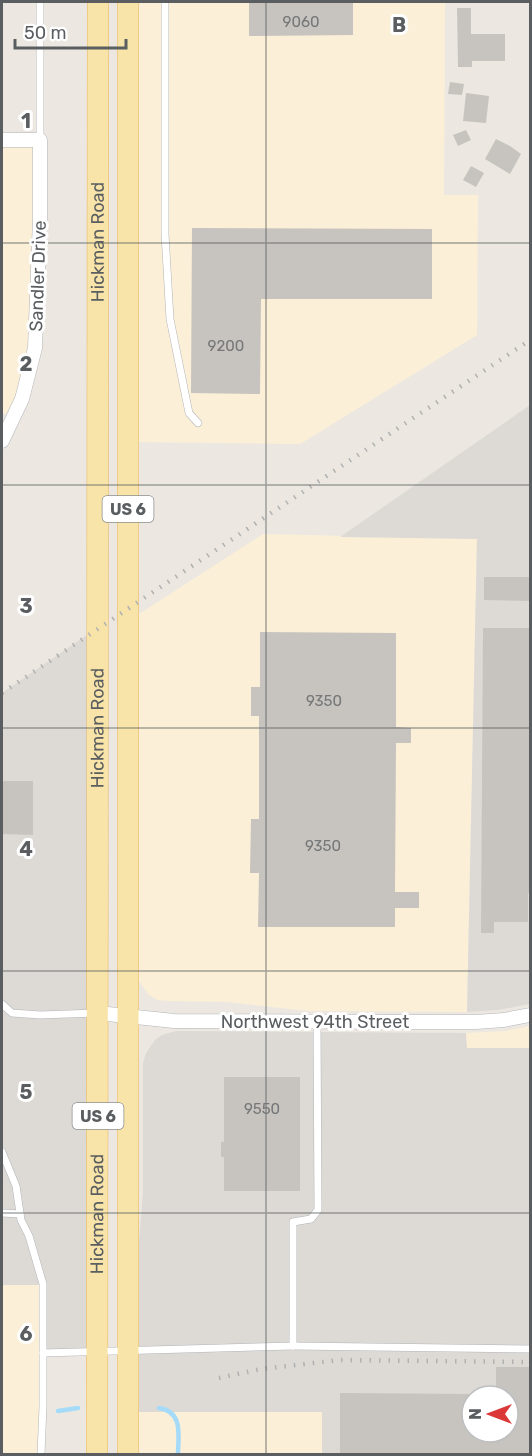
<svg xmlns="http://www.w3.org/2000/svg" width="532" height="1456" viewBox="0 0 532 1456" font-family="Rubik,sans-serif">
<style>
.commercial{fill:#fbefd7}
.industrial{fill:#dddad6;fill-rule:evenodd}
.lines{fill:none;stroke-linecap:round;stroke-linejoin:round}
.stream{stroke:#a5dbf8;stroke-width:4.5}
.building{fill:#c7c3be}
.service-casing{stroke:#b2b4b8;stroke-width:8}
.minor-casing{stroke:#b2b4b8;stroke-width:15}
.primary-casing{stroke:#e6b460;stroke-width:22}
.service{stroke:#fff;stroke-width:7}
.minor{stroke:#fff;stroke-width:14}
.primary{stroke:#f8e4a9;stroke-width:21}
.rail{stroke:#b0b1b1;stroke-width:4.5;stroke-dasharray:1.5 8;stroke-linecap:butt}
.grid{fill:none;stroke:#5a5e61;stroke-width:1.5;stroke-opacity:0.55}
.labels{text-anchor:middle;dominant-baseline:central;stroke-width:6;stroke-linejoin:round;paint-order:stroke}
.number-label{font-size:15px;fill:#757778}
.shield{fill:#fff;stroke:#8c8e90;stroke-width:1.5}
.shield-label{font-size:16px;font-weight:bold;fill:#5a5e61}
.street-label{font-size:18px;fill:#5a5e61;stroke:#fff}
.grid-label{font-size:20px;text-anchor:middle;font-weight:bold;fill:#5a5e61;stroke:#fff;stroke-width:6;stroke-linejoin:round;paint-order:stroke}
</style>
<rect width="100%" height="100%" fill="#ece8e1"/>
<g class="commercial">
<polygon points="136,2 445,2 444,195 478,195 477,335 300,444 136,442"/>
<polygon points="2,140 40,140 37,322 15,414 2,414"/>
<polygon points="263,534 477,539 467,1012 308,1011 228,1002 167,1001 158,1000 149,995 138,980 136,616"/>
<polygon points="530,1026 530,1048 466,1048 466,1033 506,1031"/>
<polygon points="43,1284 41,1454 2,1454 2,1285"/>
<polygon points="136,1412 323,1412 322,1454 136,1454"/>
</g>
<g class="industrial">
<polygon points="530,405 530,1004 499,1010 467,1012 477,539 340,537"/>
<polygon points="97,628 97,1351 43,1353 43,1285 2,1285 2,693"/>
<path d="M176 1031 466 1033 467 1048H530V1454H322V1412H136L135 1289 143 1193V1063L146 1053 155 1040 162 1035ZM472 1396H508V1432H472Z"/>
</g>
<g class="lines">
<g class="stream">
<path d="M159 1408C184 1412 178 1436 178 1454"/>
<polyline points="58,1411 78,1408"/>
</g>
</g>
<g class="building">
<polygon points="249,2 353,2 353,35 249,36"/>
<polygon points="457,8 471,8 471,34 505,34 505,61 472,61 472,67 458,67"/>
<polygon points="450,82 464,84 462,95 448,94"/>
<polygon points="466,93 489,96 486,123 463,121"/>
<polygon points="466,130 471,140 458,146 453,135"/>
<polygon points="496,139 510,146 521,154 510,174 485,159"/>
<polygon points="471,166 484,173 476,187 463,180"/>
<polygon points="192,228 432,229 432,299 261,299 260,394 191,393"/>
<polygon points="484,577 531,577 531,601 484,600"/>
<polygon points="483,628 531,628 531,892 528,893 528,922 494,922 494,933 481,933"/>
<polygon points="260,632 396,633 396,727 411,728 411,743 396,743 395,892 419,892 419,908 395,908 395,927 258,927 259,873 250,873 251,819 259,819 259,716 251,716 251,687 260,687"/>
<polygon points="2,781 33,781 33,835 2,834"/>
<polygon points="224,1077 300,1077 300,1191 224,1191 224,1157 221,1157 221,1142 224,1142"/>
<polygon points="496,1367 531,1367 531,1455 340,1455 340,1393 472,1394 472,1432 508,1432 508,1396 496,1396"/>
</g>
<g class="lines">
<defs>
<g id="service">
<polyline points="40,2 40,140"/>
<polyline points="165,2 165,234 170,319 189,413 198,423"/>
<polyline points="2,1004 12,1013 40,1015 96,1013"/>
<polyline points="2,1152 16,1186 21,1220 29,1236 43,1284 43,1406 41,1454"/>
<polyline points="2,1213 20,1214"/>
<polyline points="293,1346 530,1349"/>
<polyline points="43,1353 293,1346 293,1222 311,1219 318,1210 317,1022"/>
</g>
<g id="minor">
<polyline points="2,140 40,140 40,219 35,348 22,399 2,441"/>
<polyline points="98,1013 174,1021 423,1022 476,1022 504,1020 530,1015"/>
</g>
<g id="primary">
<path id="s1" d="M97 1454 98 2"/>
<polyline points="128,1454 128,2"/>
</g>
</defs>
<use href="#service" class="service-casing"/>
<use href="#minor" class="minor-casing"/>
<use href="#primary" class="primary-casing"/>
<use href="#service" class="service"/>
<use href="#minor" class="minor"/>
<use href="#primary" class="primary"/>
<g class="rail">
<polyline points="2,693 530,340"/>
<polyline points="219,1378 261,1369 340,1360 530,1362"/>
</g>
</g>
<path class="grid" d="M266 2V1454M2 243H530M2 485H530M2 728H530M2 971H530M2 1213H530"/>
<g class="labels">
<g class="number-label">
<text x="301" y="22">9060</text>
<text x="226" y="346">9200</text>
<text x="324" y="701">9350</text>
<text x="323" y="846">9350</text>
<text x="262" y="1109">9550</text>
</g>
<g class="shield">
<rect x="102.5" y="496" width="51" height="26" rx="4.5"/>
<rect x="72.5" y="1103" width="51" height="26" rx="4.5"/>
</g>
<g class="shield-label">
<text x="128" y="509">US 6</text>
<text x="98" y="1116">US 6</text>
</g>
<g class="street-label">
<text stroke="none"><textPath href="#s1" startOffset="1212">Hickman Road</textPath></text>
<text transform="translate(38 276) rotate(-88)">Sandler Drive</text>
<text stroke="none"><textPath href="#s1" startOffset="726">Hickman Road</textPath></text>
<text x="315" y="1022">Northwest 94th Street</text>
<text stroke="none"><textPath href="#s1" startOffset="240">Hickman Road</textPath></text>
</g>
</g>
<g class="grid-label">
<text x="399" y="32">B</text>
<text x="26" y="128">1</text>
<text x="26" y="371">2</text>
<text x="26" y="613">3</text>
<text x="26" y="856">4</text>
<text x="26" y="1099">5</text>
<text x="26" y="1341">6</text>
</g>
<rect width="532" height="1456" fill="none" stroke="#5a5e61" stroke-width="6"/>
<g transform="translate(490 1414) rotate(270)"><circle r="28" fill="#ffffff" stroke="#bdbfc0" stroke-width="1.5"/>
<path d="M0-4.5L10 22L0 15L-10 22Z" fill="#db383a"/>
<text y="-9" font-size="16" font-weight="bold" text-anchor="middle" fill="#5a5e61">N</text>
</g>
<path d="M15 39v9h111v-9" fill="none" stroke="#5a5e61" stroke-width="3"/>
<text x="24" y="39" font-size="18" fill="#5a5e61" stroke="#ffffff" stroke-width="4.5" paint-order="stroke">50 m</text>
</svg>
